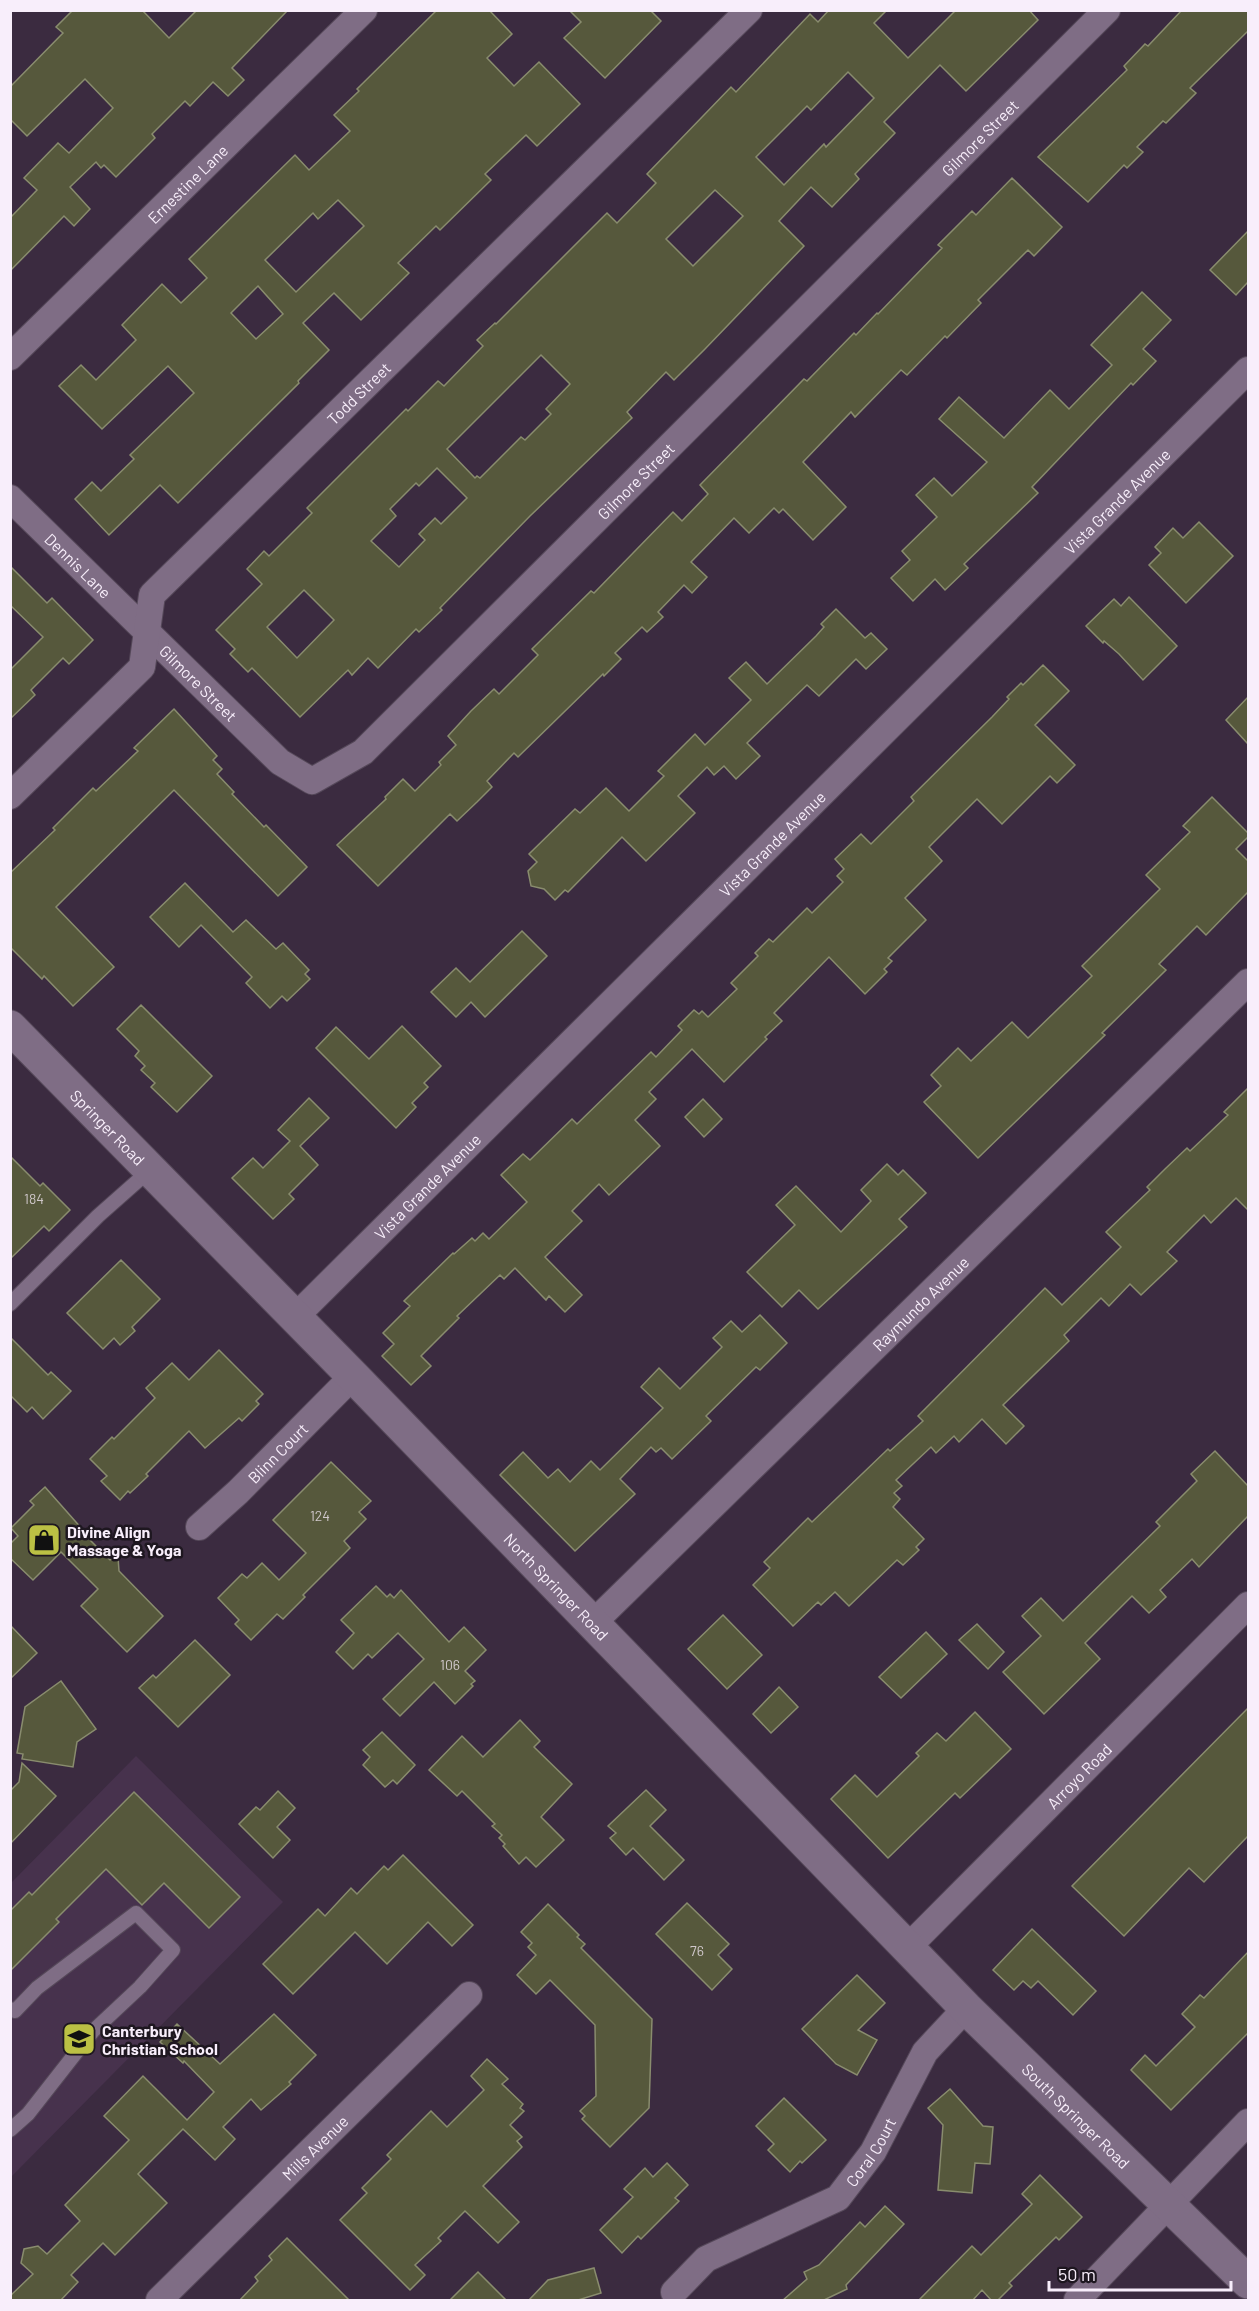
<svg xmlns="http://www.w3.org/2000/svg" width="1259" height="2311" viewBox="0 0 1259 2311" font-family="Barlow,sans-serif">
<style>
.built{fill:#47324d}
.building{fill:#56583c;stroke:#898c6e;stroke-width:1.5;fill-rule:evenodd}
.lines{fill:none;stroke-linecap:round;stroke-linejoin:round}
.service-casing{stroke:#554859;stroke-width:16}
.minor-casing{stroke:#554859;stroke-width:28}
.tertiary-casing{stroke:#554859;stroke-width:35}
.service{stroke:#7f6d85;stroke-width:14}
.minor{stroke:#7f6d85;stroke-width:26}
.tertiary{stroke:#7f6d85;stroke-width:33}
.labels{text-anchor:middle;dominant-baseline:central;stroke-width:5;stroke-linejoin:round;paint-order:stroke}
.number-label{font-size:14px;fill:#d0c8cb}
.street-label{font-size:16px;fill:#f8eefb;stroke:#1e1720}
.poi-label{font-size:16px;font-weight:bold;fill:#f8eefb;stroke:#1e1720;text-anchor:start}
</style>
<rect width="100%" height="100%" fill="#3b2b40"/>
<polygon class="built" points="136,1756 283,1902 11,2177 11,1883"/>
<g class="building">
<polygon points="73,10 142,10 169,38 197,10 288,10 232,68 244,80 228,96 213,82 190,106 185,101 152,134 155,138 116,177 104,165 101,168 96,162 70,187 90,209 74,226 64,216 10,271 10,218 37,190 24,178 58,143 69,153 113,108 85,79 27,136 10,119 10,87 63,33 56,27"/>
<path d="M437 10H489L512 34 487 58 514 86 539 62 580 104 537 146 526 135 485 174 491 180 440 230 436 226 398 263 409 273 361 320 334 293 303 323 329 350 298 381 299 383 178 503 160 485 109 535 75 499 92 482 101 491 134 459 130 455 194 393 168 366 102 429 59 386 81 365 96 380 136 340 122 325 162 284 181 303 207 278 189 259 295 155 309 170 350 131 334 115 359 91 357 89ZM338 200 364 226 296 292 265 260 313 213 318 219ZM258 286 283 314 256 339 231 313Z"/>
<polygon points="569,10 650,10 661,21 605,78 564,38 581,22"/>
<path d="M829 10H887L874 23 908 58 956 10H1029L1038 20 966 91 940 65 884 122 895 133 855 174 859 179 832 207 811 187 779 221 804 246 705 349 674 380 666 372 627 412 632 418 530 516 440 608 442 610 419 632 416 629 378 668 368 658 352 675 348 670 300 717 252 668 248 672 230 654 235 649 216 630 262 584 247 569 264 551 269 556 312 513 307 508 406 409 408 411 438 381 444 386 483 346 477 340 495 323 496 324 607 213 617 223 656 183 647 174 731 87 736 92 810 14 818 22ZM848 72 874 98 826 147 824 144 784 185 756 157 807 106 811 110ZM715 190 743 216 693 266 666 239ZM541 355 570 384 546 409 551 414 525 440 521 437 480 478 477 476 475 478 447 449ZM437 468 467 498 441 524 435 518 419 534 425 540 399 567 371 541 396 516 390 509 416 483 419 486ZM304 590 334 620 297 658 267 627Z"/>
<polygon points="1182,10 1248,10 1248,31 1190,88 1196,93 1166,123 1163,121 1137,147 1143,152 1127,168 1124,165 1088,202 1038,157 1127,70 1124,66 1145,44 1148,46"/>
<polygon points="1012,178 1062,227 1034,256 1028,250 978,300 981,303 947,338 945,336 907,375 901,370 855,417 851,412 803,462 846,507 813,540 783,509 779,513 774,508 749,533 734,518 691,562 707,577 692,593 684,585 658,612 663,617 647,632 642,627 615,653 621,659 604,676 603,674 518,757 514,753 487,781 492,787 477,802 457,821 450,814 378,886 337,845 386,799 385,797 403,779 415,791 441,765 439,762 456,745 448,736 471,711 494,689 499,694 538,655 532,649 591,591 594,593 673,512 682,521 708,494 700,485 804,379 807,381 854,333 856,335 877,313 878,314 942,248 938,245 972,211 976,215"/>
<polygon points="1248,231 1248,282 1236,295 1210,270"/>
<polygon points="1142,292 1171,320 1143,349 1156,361 1133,385 1131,383 1032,487 1038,493 964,564 968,568 945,590 935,579 913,601 891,578 910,560 902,551 937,517 916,495 934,478 952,496 987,462 939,419 959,397 1004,438 1050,390 1069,409 1112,365 1091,345"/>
<polygon points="1199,522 1233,556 1186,603 1149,565 1161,553 1155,547 1173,528 1183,538"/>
<polygon points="10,566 47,603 52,598 93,640 69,664 63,658 31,690 35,695 10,719 10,670 43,637 10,605"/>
<polygon points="1129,597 1177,646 1143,680 1119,654 1104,641 1103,643 1086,626 1114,599 1121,606"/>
<polygon points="836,609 865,638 871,633 887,649 866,669 856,659 819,696 807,685 747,743 760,756 736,779 724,766 714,775 707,767 678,796 695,813 646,861 622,837 568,892 565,890 555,900 544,889 531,886 528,871 537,862 529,854 575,809 580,813 606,788 629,811 664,776 658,771 695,734 705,745 751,700 729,678 746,662 767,684 816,636 824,627 821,624"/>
<polygon points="1043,665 1069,691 1035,725 1075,765 1057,783 1050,776 1002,824 977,799 929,847 942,861 905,898 926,920 888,958 892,961 884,969 887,972 865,994 829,957 774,1013 782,1021 765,1037 767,1039 724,1082 692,1049 649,1092 656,1099 635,1120 660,1146 609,1195 599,1184 572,1211 582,1221 545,1257 582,1295 565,1312 549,1296 546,1300 515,1268 504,1279 500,1275 457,1316 459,1318 421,1356 431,1366 411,1385 382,1356 394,1344 383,1333 410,1306 404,1301 453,1253 454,1254 472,1238 475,1241 483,1233 489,1239 527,1202 501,1175 523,1154 530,1160 572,1119 577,1124 651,1052 656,1057 682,1030 678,1026 694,1010 699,1014 702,1011 708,1017 737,989 731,983 758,956 755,953 769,939 773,942 807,908 812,913 843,882 837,876 844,869 835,859 861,834 871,844 914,801 911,797 992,717 1009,699 1007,697 1021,683 1023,685"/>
<polygon points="1248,697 1248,744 1226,720"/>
<polygon points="174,709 217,756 213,760 222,769 217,774 234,792 232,794 264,827 266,825 307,867 278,896 174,790 56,907 114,967 73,1006 44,976 42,979 10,947 10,873 55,830 53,828 93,788 96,791 138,751 134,748"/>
<polygon points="1212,797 1248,833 1248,837 1236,849 1248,861 1248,892 1206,935 1197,926 1159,964 1166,970 1102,1033 1105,1035 978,1158 924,1102 941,1086 931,1075 958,1048 971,1061 1012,1022 1028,1038 1092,976 1082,966 1160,889 1146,875 1190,832 1183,826"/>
<polygon points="185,883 233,932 246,920 276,949 283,943 309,970 305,974 310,979 287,1001 282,996 270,1008 246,983 252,977 201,925 179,947 150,917"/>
<polygon points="522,931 547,956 485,1017 471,1002 456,1017 431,992 456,968 470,982"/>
<polygon points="141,1005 212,1076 177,1112 151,1087 155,1083 141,1070 145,1066 135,1056 139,1051 117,1029"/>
<polygon points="402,1026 441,1066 424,1083 428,1087 412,1103 416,1107 396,1128 316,1048 336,1027 369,1059"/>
<polygon points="1248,1088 1248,1210 1236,1198 1211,1223 1204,1215 1167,1252 1177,1261 1141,1295 1130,1284 1109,1306 1101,1298 1064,1335 1069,1341 1003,1405 1024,1426 1006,1444 982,1419 959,1442 954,1436 936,1453 931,1447 896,1480 902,1486 894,1493 900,1499 893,1507 924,1539 916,1547 919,1550 903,1565 897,1560 849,1606 835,1592 821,1605 818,1602 793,1626 753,1585 770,1568 764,1562 808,1518 812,1522 888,1449 890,1451 923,1421 918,1416 1045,1288 1062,1305 1121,1247 1106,1232 1150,1190 1147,1187 1165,1169 1187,1148 1190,1151 1228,1115 1224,1112"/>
<polygon points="309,1098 329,1118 300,1146 318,1165 289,1194 294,1199 273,1219 232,1178 253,1158 263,1168 290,1141 278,1130"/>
<polygon points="703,1099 722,1119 704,1137 685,1117"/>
<polygon points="10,1156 40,1186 43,1183 70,1210 49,1231 44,1226 10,1259"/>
<polygon points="887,1164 898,1175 903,1170 926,1193 899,1219 907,1227 818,1309 799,1290 782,1307 747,1272 795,1225 776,1205 796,1186 841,1232 871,1201 861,1190"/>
<polygon points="121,1260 160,1299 132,1327 135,1331 120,1345 114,1338 103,1349 67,1313"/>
<polygon points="760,1315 787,1343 760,1370 756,1367 706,1416 711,1421 672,1459 661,1448 656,1452 651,1447 620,1479 635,1494 575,1551 500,1475 523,1452 548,1478 558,1469 570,1482 591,1461 600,1470 663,1408 641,1387 659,1368 680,1389 722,1347 713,1338 731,1321 742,1332"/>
<polygon points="10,1337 48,1375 51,1372 71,1391 43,1419 32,1407 27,1412 10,1395"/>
<polygon points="219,1350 263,1394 256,1401 259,1404 242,1421 239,1418 205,1448 189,1431 146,1474 148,1476 130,1493 128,1491 120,1500 101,1481 107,1476 90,1459 112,1437 114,1439 155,1398 146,1388 172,1363 189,1380"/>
<polygon points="1215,1451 1248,1486 1248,1516 1199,1567 1192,1559 1160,1590 1166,1597 1149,1613 1132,1596 1085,1643 1100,1659 1044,1714 1003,1672 1041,1636 1022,1616 1041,1598 1063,1621 1160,1526 1156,1522 1197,1481 1191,1474"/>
<polygon points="331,1462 371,1501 359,1512 366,1519 344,1541 350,1548 303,1595 305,1597 283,1619 277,1614 251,1640 235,1624 239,1620 218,1598 242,1574 247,1578 262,1563 279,1580 306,1553 273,1520"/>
<polygon points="45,1487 83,1530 82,1532 110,1560 118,1557 119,1571 163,1616 127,1652 81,1606 98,1589 61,1552 33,1580 10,1558 10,1544 18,1536 11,1528 34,1505 30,1501"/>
<polygon points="376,1586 387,1597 390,1594 394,1598 401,1590 449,1642 464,1627 486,1650 465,1671 475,1681 471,1684 473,1686 455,1704 434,1682 400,1716 383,1699 424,1659 398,1633 372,1658 368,1654 353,1669 336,1652 354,1633 341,1620"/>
<polygon points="723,1615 762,1655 727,1689 688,1649"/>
<polygon points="977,1624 1004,1652 988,1669 959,1640"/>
<polygon points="10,1625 37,1653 10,1679"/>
<polygon points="926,1632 947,1654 901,1698 879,1677"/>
<polygon points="195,1640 230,1675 178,1727 139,1688 153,1675 156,1678"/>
<polygon points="61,1681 96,1729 77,1742 73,1767 22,1759 23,1754 17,1753 25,1707"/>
<polygon points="779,1687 798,1707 771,1733 753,1714"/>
<polygon points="1248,1708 1248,1836 1204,1882 1189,1868 1124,1936 1072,1886"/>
<polygon points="975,1712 1011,1749 960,1798 955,1793 888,1858 831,1799 855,1775 877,1797 919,1756 916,1753 937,1733 946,1741"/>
<polygon points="520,1720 540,1741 534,1747 572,1784 541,1817 564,1840 536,1867 526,1857 519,1864 503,1846 505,1844 499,1838 502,1835 492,1826 495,1824 462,1791 457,1796 429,1770 462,1736 483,1757"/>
<polygon points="382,1732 415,1765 397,1784 393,1780 385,1787 363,1765 370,1757 363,1750"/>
<polygon points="22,1763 56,1796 10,1844 10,1791 19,1782"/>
<polygon points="646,1790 666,1810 650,1826 684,1860 664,1880 633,1848 626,1855 610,1838 616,1833 608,1826"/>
<polygon points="278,1791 295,1808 277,1827 290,1840 273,1858 239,1824 256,1807 260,1810"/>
<polygon points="134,1792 240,1897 209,1928 164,1883 142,1905 106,1869 56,1919 59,1922 10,1971 10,1911 29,1892 32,1895"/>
<polygon points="403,1855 473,1925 452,1946 428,1922 387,1964 355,1932 293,1994 263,1964 318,1909 325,1916 351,1888 357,1894 384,1866 388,1870"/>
<polygon points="687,1903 729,1944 718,1955 732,1969 712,1990 656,1934"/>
<polygon points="548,1904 579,1935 577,1937 585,1944 581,1948 652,2019 649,2108 610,2147 582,2119 585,2116 580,2111 596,2096 595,2025 550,1980 536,1994 517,1975 536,1955 528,1947 532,1943 521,1932"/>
<polygon points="1032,1929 1096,1991 1073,2015 1038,1981 1031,1988 1023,1981 1014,1990 993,1970"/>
<polygon points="1248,1952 1248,2033 1171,2110 1131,2070 1145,2055 1156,2066 1195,2027 1182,2014 1200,1995 1204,1998"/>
<polygon points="857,1975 885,2003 858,2030 877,2040 857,2075 836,2064 802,2029"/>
<polygon points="274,2014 316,2055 289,2082 291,2084 261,2110 251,2099 223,2127 235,2139 215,2160 183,2129 138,2174 167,2203 115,2255 103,2243 71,2275 78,2282 60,2301 10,2301 10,2296 33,2274 21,2263 24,2249 38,2246 47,2254 80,2221 65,2205 129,2140 104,2116 143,2076 187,2120 214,2092 184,2061 183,2063 160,2042 177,2024 220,2064"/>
<polygon points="487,2059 508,2079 502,2084 523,2104 520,2108 524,2111 510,2125 522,2137 517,2141 522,2147 483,2186 519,2222 498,2243 465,2211 438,2238 441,2241 415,2265 425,2275 410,2290 340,2220 367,2193 362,2188 391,2159 387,2155 431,2111 447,2127 484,2090 471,2076"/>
<polygon points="950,2089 983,2126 993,2127 990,2164 975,2163 972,2193 938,2190 943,2125 928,2108"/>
<polygon points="784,2098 826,2140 802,2163 800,2161 790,2172 768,2150 774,2144 756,2126"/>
<polygon points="667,2163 688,2185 675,2198 679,2201 641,2239 638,2236 622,2253 600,2230 633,2197 624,2189 645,2168 653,2177"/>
<polygon points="1040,2175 1082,2217 1059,2240 1056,2237 1009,2283 1012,2286 997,2301 992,2301 982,2290 972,2301 918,2301 972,2246 981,2255 1032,2204 1022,2194"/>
<polygon points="885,2206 904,2224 846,2285 847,2289 822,2301 782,2301 807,2279 804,2272 819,2265 860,2222 865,2227"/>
<polygon points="287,2238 350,2301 239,2301 258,2281 255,2277 272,2260 269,2256"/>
<polygon points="594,2268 601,2293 575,2301 528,2301 548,2280"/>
<polygon points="478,2272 507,2301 449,2301"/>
</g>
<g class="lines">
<defs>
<g id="service">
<polyline points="10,1304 98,1216 150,1170"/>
<polyline points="10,2009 15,2011 37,1988 136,1913 173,1950 140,1987 93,2031 28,2114 10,2130"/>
</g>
<g id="minor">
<path id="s1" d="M10 357 364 10"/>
<path id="s2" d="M10 498 280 762 312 781 363 752 1107 10"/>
<path id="s3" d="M10 796 142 667 152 595 155 592 749 10"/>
<path id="s4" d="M295 1317 1248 370"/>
<path id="s5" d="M199 1527 238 1492 353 1376"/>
<path id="s6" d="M592 1624 1248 982"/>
<path id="s7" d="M908 1947 1248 1605"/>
<path id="s8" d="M674 2292 706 2259 838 2198 873 2152 925 2052 966 2008"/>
<path id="s9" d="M159 2300 469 1995"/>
<polyline points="1077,2300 1248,2122"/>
</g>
<g id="tertiary">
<path id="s10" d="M10 1027 353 1376 966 2008 1248 2282"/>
</g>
</defs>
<use href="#service" class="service-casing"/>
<use href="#minor" class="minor-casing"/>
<use href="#tertiary" class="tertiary-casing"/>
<use href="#service" class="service"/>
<use href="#minor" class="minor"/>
<use href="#tertiary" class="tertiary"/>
</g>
<defs>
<symbol id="shop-square" viewBox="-11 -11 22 22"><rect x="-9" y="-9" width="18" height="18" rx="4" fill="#bbc044" stroke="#1e1720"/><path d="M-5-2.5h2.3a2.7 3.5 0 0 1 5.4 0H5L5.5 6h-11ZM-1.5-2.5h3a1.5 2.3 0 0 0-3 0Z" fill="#111"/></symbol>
<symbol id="school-square" viewBox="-11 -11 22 22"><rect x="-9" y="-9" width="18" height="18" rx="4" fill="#bbc044" stroke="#1e1720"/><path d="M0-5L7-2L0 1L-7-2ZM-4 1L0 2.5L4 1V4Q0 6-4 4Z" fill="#111"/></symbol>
</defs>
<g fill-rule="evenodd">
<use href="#shop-square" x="25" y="1521" width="38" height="38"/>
<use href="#school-square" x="60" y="2020" width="38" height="38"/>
</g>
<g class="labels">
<g class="number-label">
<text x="34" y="1198">184</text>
<text x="320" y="1515">124</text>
<text x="450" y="1664">106</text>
<text x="697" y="1950">76</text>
</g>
<g class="street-label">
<text stroke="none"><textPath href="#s2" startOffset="1344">Gilmore Street</textPath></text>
<text stroke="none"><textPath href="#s1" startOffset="248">Ernestine Lane</textPath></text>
<text stroke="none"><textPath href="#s3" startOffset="546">Todd Street</textPath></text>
<text stroke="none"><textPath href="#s2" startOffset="858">Gilmore Street</textPath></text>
<text stroke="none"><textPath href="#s4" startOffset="1158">Vista Grande Avenue</textPath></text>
<text stroke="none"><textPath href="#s2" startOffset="96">Dennis Lane</textPath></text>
<text stroke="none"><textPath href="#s2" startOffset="264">Gilmore Street</textPath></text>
<text stroke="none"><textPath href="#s4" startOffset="672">Vista Grande Avenue</textPath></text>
<text stroke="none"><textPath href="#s10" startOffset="140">Springer Road</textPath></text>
<text stroke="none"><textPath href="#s4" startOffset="186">Vista Grande Avenue</textPath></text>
<text stroke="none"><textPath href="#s6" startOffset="459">Raymundo Avenue</textPath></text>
<text stroke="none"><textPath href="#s5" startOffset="108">Blinn Court</textPath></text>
<text stroke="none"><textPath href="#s10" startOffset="782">North Springer Road</textPath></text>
<text stroke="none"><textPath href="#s7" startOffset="242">Arroyo Road</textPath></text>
<text stroke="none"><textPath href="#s10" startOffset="1524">South Springer Road</textPath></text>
<text stroke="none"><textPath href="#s9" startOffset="218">Mills Avenue</textPath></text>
<text stroke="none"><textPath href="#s8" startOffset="248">Coral Court</textPath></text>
</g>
<g class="poi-label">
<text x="67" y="1531">Divine Align<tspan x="67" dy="18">Massage &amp; Yoga</tspan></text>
<text x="102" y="2030">Canterbury<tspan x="102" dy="18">Christian School</tspan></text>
</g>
</g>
<rect width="1259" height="2311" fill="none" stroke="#f8eefb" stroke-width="24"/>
<path d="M1049 2281v9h182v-9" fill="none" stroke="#f8eefb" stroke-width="3"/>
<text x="1058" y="2281" font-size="18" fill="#f8eefb" stroke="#1e1720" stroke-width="4.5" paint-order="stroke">50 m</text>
</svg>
